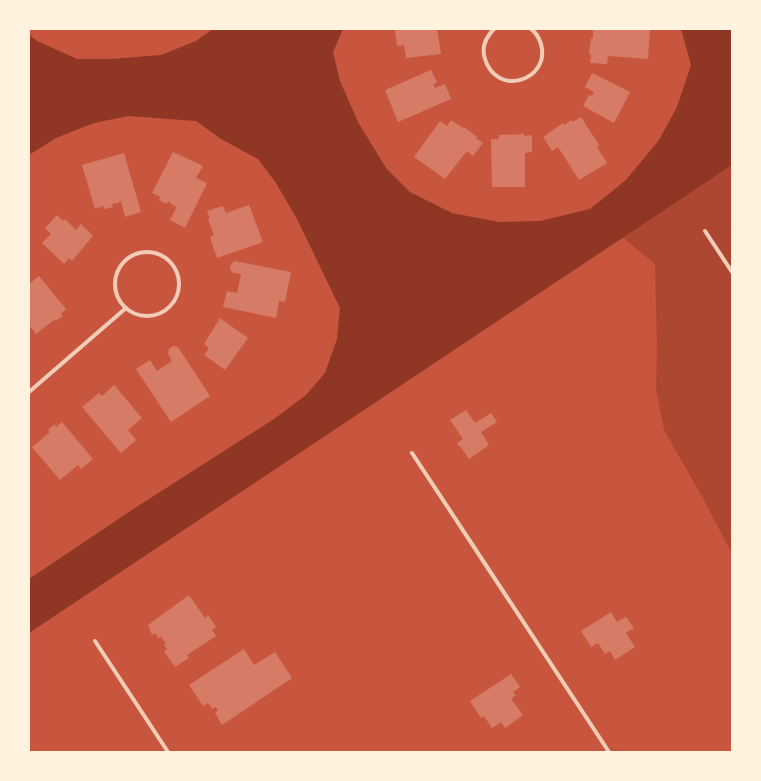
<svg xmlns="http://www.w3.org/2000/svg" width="761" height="781" viewBox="0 0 761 781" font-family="'DM Sans',sans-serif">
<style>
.green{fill:#ae4732}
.water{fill:#8f3625}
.building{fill:#d67c66}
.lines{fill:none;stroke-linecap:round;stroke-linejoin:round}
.minor{stroke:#f1ccb7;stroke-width:4}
</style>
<rect width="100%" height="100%" fill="#c8553d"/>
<polygon class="green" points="732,165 732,554 704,500 664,430 656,390 657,350 655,264 622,237"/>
<polygon class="water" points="213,29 343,29 333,52 340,81 358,122 386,168 410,192 452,213 499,222 540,221 590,209 626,180 659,140 677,107 691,65 681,29 732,29 732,165 29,633 29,579 135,508 274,419 306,395 325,373 337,339 340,308 297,219 276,183 258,159 221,139 196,121 128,116 94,123 56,138 29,155 29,35 37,41 77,59 111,59 161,55 196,41"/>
<g class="building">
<polygon points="395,29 437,29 441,54 406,58 404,45 397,46"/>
<polygon points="593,29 650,30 648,59 608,56 607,64 590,63 591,55 589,54 591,38 593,38"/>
<polygon points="431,70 437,82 434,84 435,88 445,84 451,99 398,122 385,90"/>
<polygon points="592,73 630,92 614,123 583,106 589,95 592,96 594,92 585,87"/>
<polygon points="581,117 599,145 597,147 607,163 579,180 558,147 552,151 543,137 563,123 564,125 571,120 572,122"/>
<polygon points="451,120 463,128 464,127 477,137 476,138 483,143 473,156 467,151 445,179 414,157 440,121 447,126"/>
<polygon points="524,134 524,136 532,135 532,152 525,153 525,187 492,187 491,139 499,139 499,135"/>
<polygon points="173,152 203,166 196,178 207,183 185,228 170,220 177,206 174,206 168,201 167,204 159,200 160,197 152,193"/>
<polygon points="124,153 141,212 125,217 121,201 118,203 112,204 113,207 104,209 103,206 95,209 82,165"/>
<polygon points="249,205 263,242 217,258 210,237 214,235 208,219 210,219 207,211 223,206 226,213"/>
<polygon points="57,215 63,221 65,219 76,230 81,224 93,236 72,261 69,258 64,264 42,243 51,234 45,228"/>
<polygon points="235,261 291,272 285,302 279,301 276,318 223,307 227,291 237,293 241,274 233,273 230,269 231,264"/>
<polygon points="39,276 66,309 61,314 63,316 56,321 55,319 36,334 29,325 29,284"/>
<polygon points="220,318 248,338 225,370 204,355 209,348 204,344"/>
<polygon points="173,346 178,347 210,396 171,422 136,369 150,360 157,371 172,361 168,354 169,349"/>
<polygon points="114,385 142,418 128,430 136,440 121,453 82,407 99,393 102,396"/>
<polygon points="466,410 475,423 491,413 497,422 481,432 489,445 469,459 460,446 459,446 457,443 463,439 450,420"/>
<polygon points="62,422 93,459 81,469 78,465 60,480 32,447 50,432 48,430 55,424 56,427"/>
<polygon points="189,595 205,618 208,615 216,627 212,630 216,636 187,655 189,658 175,667 164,651 167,649 164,645 166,644 161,637 158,638 155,633 152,635 148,625"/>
<polygon points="611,612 617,622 626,617 634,628 626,633 635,647 615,660 610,651 605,654 598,643 591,647 581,631"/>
<polygon points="244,649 254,665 275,652 292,678 222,725 215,713 218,710 216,707 212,709 208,703 203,706 189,685"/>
<polygon points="511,674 520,687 513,692 516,695 511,699 523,715 505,728 501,722 492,728 484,716 481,718 470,701"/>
</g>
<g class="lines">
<g class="minor">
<path d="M494 29C486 37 481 47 485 59 497 98 551 80 541 44 539 38 537 33 531 29"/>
<polyline points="705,231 732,272"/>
<circle cx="147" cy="284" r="32"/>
<polyline points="29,392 126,308"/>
<polyline points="412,453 609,752"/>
<polyline points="95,641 168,752"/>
</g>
</g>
<rect width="761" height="781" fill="none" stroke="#fff3e0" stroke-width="60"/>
</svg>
